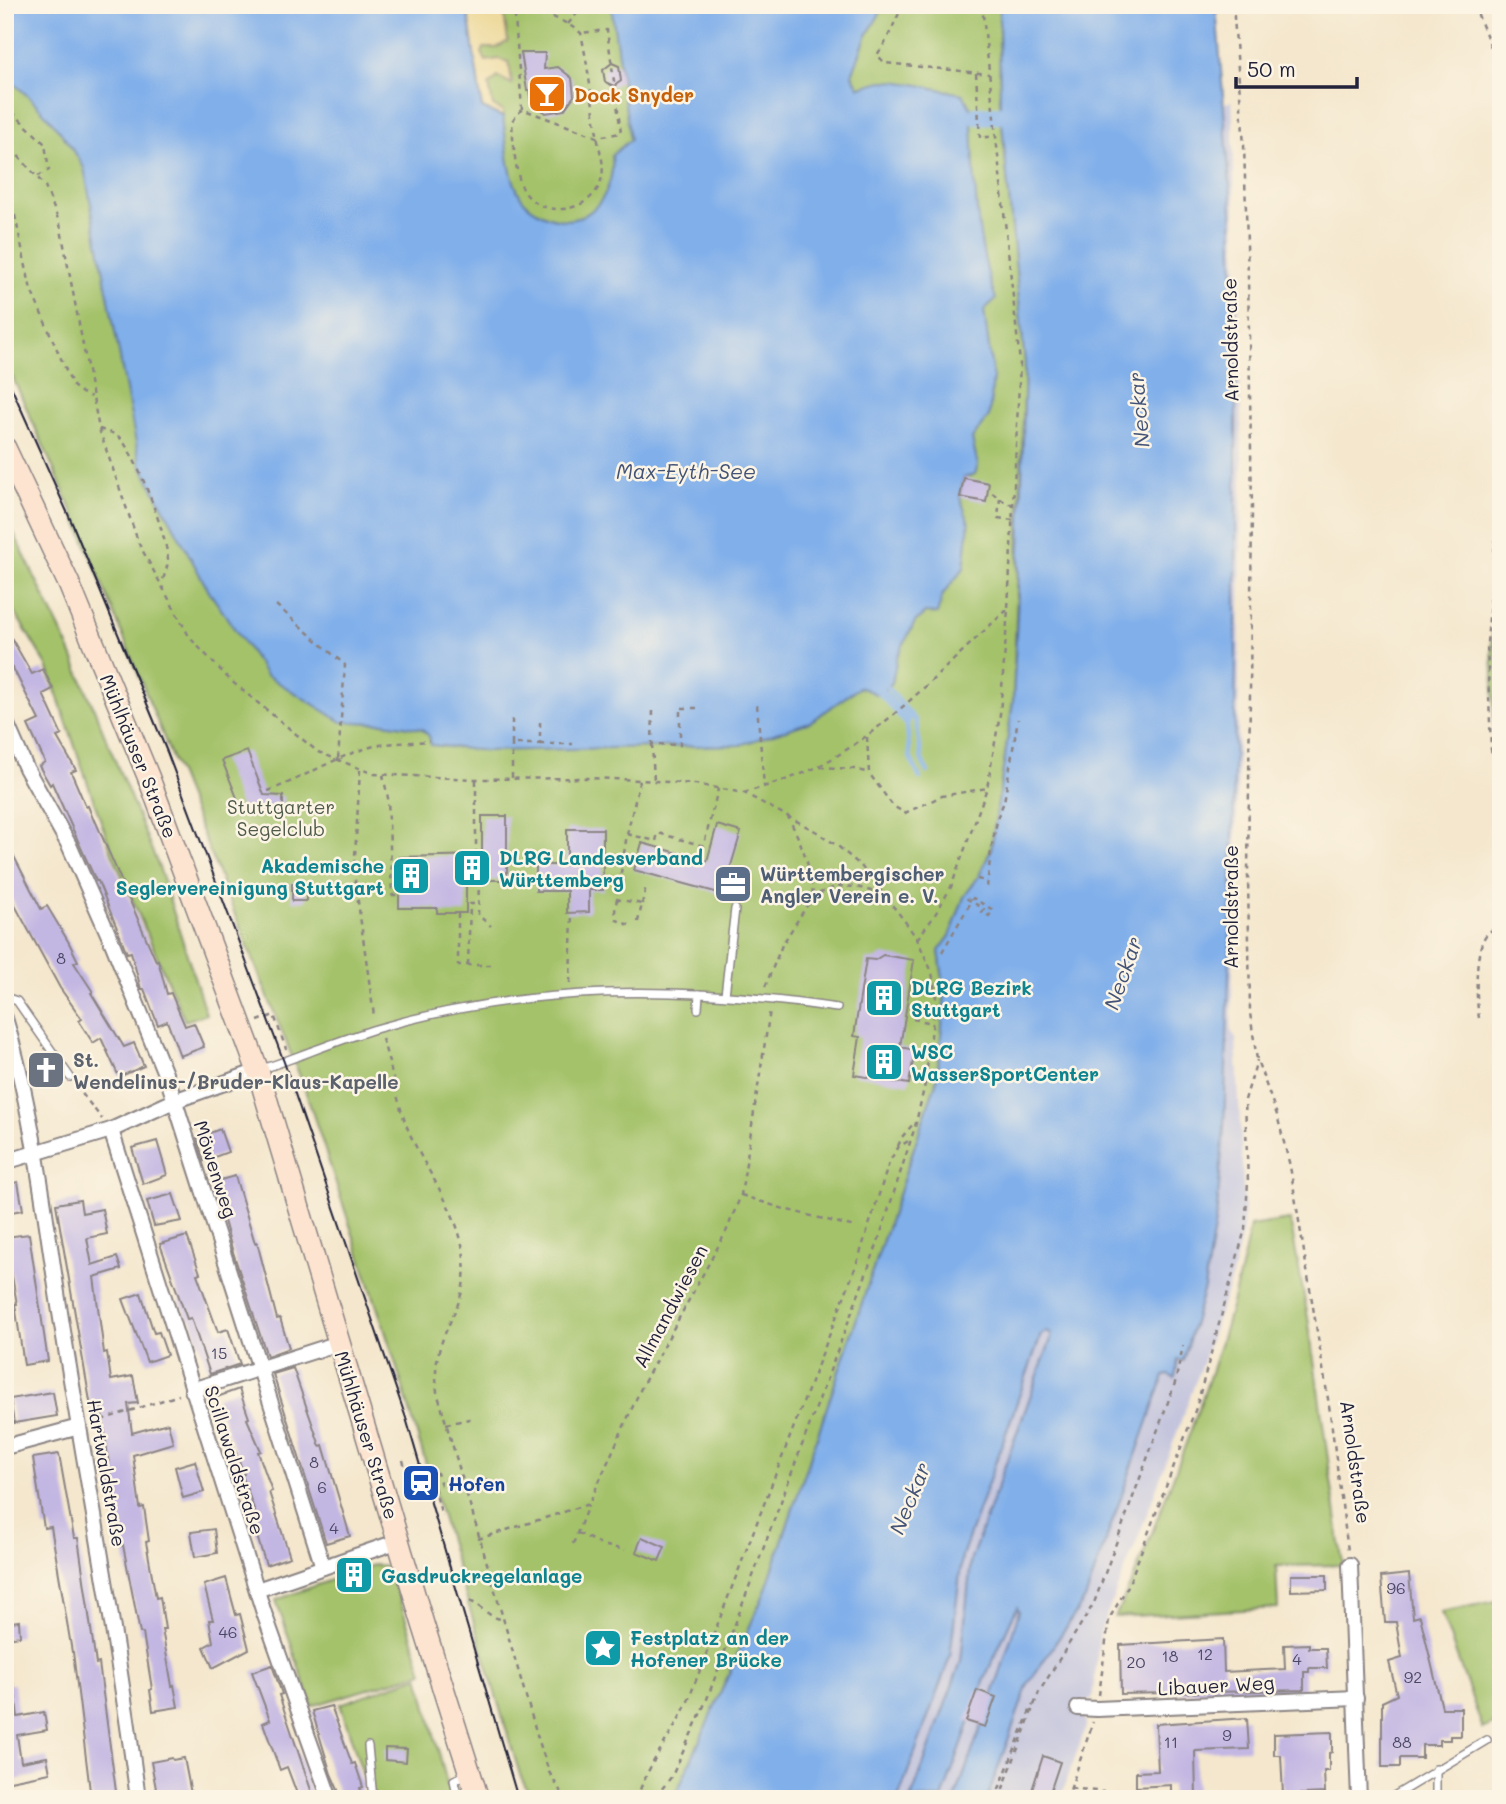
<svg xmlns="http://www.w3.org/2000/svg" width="1506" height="1804" viewBox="0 0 1506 1804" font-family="Mali,sans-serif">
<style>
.industrial{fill:#c1c2dd}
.green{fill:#a4c26a;stroke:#637252;stroke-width:2}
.sand{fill:#eeda9e;stroke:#887e6c;stroke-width:2}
.water{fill:#80afea;stroke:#516892;stroke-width:2}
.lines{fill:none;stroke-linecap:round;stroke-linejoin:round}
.stream{stroke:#80afea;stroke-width:4.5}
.canal{stroke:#80afea;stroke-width:18}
.building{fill:#c2b6e3}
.lane-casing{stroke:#8b8484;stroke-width:10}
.street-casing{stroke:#8b8484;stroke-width:18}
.secondary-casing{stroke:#8b8484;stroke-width:24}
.path{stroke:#8b8484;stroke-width:2.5;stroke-dasharray:5 5;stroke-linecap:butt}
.lane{stroke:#fff;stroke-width:7}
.street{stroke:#fff;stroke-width:14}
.secondary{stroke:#fde4d0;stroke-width:21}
.tram{stroke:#22223b;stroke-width:2}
.labels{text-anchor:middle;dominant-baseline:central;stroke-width:5;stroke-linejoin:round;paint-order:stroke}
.number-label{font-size:16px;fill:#4a4765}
.food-label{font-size:19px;font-weight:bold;fill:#c56008;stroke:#fcf5e5;text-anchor:start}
.street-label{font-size:19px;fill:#22223b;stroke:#fcf5e5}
.park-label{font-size:19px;fill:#505a4b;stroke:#fcf5e5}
.culture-label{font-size:19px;font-weight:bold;fill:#0d838f;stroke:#fcf5e5;text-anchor:start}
.service-label{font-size:19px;font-weight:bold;fill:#4e5e75;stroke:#fcf5e5;text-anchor:start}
.worship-label{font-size:19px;font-weight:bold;fill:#5b616d;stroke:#fcf5e5;text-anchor:start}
.transit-label{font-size:19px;font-weight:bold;fill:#164399;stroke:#fcf5e5;text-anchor:start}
.water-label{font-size:21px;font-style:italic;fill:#435378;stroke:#fcf5e5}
</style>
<rect width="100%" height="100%" fill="#fcf5e5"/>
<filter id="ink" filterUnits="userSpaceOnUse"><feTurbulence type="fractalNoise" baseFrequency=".0143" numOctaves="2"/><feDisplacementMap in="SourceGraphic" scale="14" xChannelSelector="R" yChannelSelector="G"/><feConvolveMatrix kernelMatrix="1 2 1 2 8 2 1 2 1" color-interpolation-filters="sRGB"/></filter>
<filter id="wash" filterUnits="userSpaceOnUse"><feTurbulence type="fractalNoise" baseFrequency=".00686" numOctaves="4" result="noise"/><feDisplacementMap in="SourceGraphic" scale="28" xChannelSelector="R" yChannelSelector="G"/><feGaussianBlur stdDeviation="1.57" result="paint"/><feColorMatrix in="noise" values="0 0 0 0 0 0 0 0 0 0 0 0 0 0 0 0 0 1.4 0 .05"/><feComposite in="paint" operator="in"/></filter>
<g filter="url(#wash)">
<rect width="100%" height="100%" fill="#f4e7cd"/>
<polygon class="industrial" points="1232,101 1242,462 1237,812 1231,1031 1236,1038 1244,1205 1243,1230 1232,1276 1198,1375 1137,1541 1106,1616 1100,1633 1092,1699 1078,1702 1079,1715 1086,1720 1086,1727 1060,1799 898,1799 950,1657 962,1556 1041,1335 1147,129"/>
<g class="green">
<polygon points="5,5 999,5 1000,103 1025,363 1013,702 991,850 979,876 964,897 950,936 939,951 945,993 937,1079 765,1592 674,1799 532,1799 520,1775 393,1355 303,1084 76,519 5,360"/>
<polygon points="5,515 70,650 160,870 206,1014 185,1021 112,853 47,666 5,596"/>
<polygon points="1501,542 1501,768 1495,750 1492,643"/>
<path d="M1290 1220 1308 1318 1343 1565 1276 1566 1278 1608 1115 1617C1138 1571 1156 1523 1174 1475 1205 1394 1234 1311 1250 1226Z"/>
<polygon points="375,1564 390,1569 423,1672 312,1706 276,1600 342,1576 346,1583 365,1576 363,1569"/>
<polygon points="1501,1600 1501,1720 1483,1729 1441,1612"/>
<polygon points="419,1676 451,1799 371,1799 340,1704"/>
</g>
<polygon class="sand" points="478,5 479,13 487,16 504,14 508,41 496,48 484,48 482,53 486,61 499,59 509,62 512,84 498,77 489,85 493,106 503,111 503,117 482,108 468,12"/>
<g class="water">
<path d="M5 5H478L468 12 482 108 503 117C507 143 507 174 521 197 526 205 533 209 542 214 585 235 616 196 612 155L630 140 611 5H885L866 37 852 75 859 87C869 86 875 81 885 81 911 81 938 90 963 94L971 109 975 108 976 122 972 123C975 183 975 243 996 299L984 310 993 378 989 416 972 439 978 465 975 474 964 478 960 497 969 523 964 568 943 594 937 614 925 613 915 622 897 657 892 683 878 695 860 687 810 722 740 745 486 751 431 745 429 736 422 729 384 723 342 722 266 675 208 590 140 464 84 168C64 132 37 102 5 76Z"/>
<polygon points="999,5 1216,5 1232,211 1236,377 1236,657 1232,891 1224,1128 1217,1210 1204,1288 1183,1361 1178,1360 1175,1378 1168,1375 1164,1376 1085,1599 1028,1684 987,1799 955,1799 1000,1674 1019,1611 1017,1607 988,1671 942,1799 911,1799 961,1661 971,1559 1051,1339 1051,1334 1046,1332 1041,1335 962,1556 950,1657 898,1799 674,1799 765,1592 937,1079 945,993 939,951 950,936 964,897 979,876 991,850 1013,702 1021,524 1025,363 1000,103"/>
</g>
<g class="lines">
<g class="stream">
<polyline points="887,687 916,721 922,761 928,772"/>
<polyline points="883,691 909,720 907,724"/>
<polyline points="880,694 907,725 910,757 920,778"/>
</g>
<polyline class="canal" points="976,116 1001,115"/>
</g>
<g id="blocks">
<g class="building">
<polygon points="521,53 545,53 544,69 558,67 572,78 574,96 564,110 546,113 531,102 529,90 527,90"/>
<polygon points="612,63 619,66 621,81 614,86 605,82 603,70"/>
<polygon points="964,478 989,483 986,502 960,497"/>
<polygon points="5,627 32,674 43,669 53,689 43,694 62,735 57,737 76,770 71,772 86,807 88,806 94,821 95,820 156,961 158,960 167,994 171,993 185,1026 194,1023 204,1047 180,1056 167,1021 158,1025 144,989 141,989 131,952 127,953 98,881 96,881 52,783 50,785 39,766 45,762 28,725 39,720 12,666 5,670"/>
<polygon points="247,751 264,795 283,796 283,812 243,813 222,760"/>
<polygon points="482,816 507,816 507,880 466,880 466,913 437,913 437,908 399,908 399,857 482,855"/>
<polygon points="717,825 741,832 730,869 748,874 741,899 634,870 642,843 707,861"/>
<polygon points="567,829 603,829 603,890 589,890 589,912 567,913 567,891 536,891 536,865 567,865"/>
<polygon points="5,839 41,909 47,906 68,941 78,961 74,963 93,992 91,993 124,1047 134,1043 144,1066 119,1077 101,1038 93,1043 79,1021 82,1019 60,988 5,887"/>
<rect x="292" y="883" width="14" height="18"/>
<polygon points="883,955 914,960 900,1047 915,1050 909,1084 854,1075 860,1037 854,1036 866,959 875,960"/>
<polygon points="51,1061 55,1076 41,1079 37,1065"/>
<polygon points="220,1129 228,1152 204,1161 197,1138"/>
<polygon points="157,1141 167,1175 143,1184 132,1148"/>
<polygon points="235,1176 255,1243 257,1242 277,1319 280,1318 289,1348 267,1356 232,1249 213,1182"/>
<polygon points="18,1182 23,1210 5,1213 5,1185"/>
<polygon points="173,1194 182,1221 154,1226 147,1201"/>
<polygon points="80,1200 82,1213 102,1209 107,1234 87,1238 92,1265 117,1257 121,1269 94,1277 104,1353 107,1352 111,1380 133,1376 138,1403 128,1404 132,1433 168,1423 173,1443 133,1455 140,1508 144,1507 149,1541 146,1542 156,1598 160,1597 165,1629 162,1629 172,1686 174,1685 178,1707 153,1711 150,1690 152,1689 143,1633 140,1633 123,1545 120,1546 101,1405 91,1407 56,1204"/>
<polygon points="29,1234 48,1361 24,1365 15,1304 17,1304 5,1237"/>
<polygon points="187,1236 200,1273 197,1274 218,1332 228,1329 240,1364 210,1374 191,1318 187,1319 160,1244"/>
<polygon points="141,1293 154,1333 159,1332 167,1355 147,1362 123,1299"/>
<polygon points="293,1368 320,1446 323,1445 350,1536 326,1543 273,1374"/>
<polygon points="239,1389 249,1418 247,1419 261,1451 258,1452 272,1491 269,1492 290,1557 266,1565 251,1517 256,1515 242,1475 244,1474 217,1402 217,1397"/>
<polygon points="53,1392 57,1416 14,1423 10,1399"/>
<polygon points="59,1454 74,1538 78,1538 96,1664 99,1663 117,1799 91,1799 73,1652 72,1652 51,1527 44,1528 33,1458"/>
<polygon points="195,1461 204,1492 183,1498 175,1467"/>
<polygon points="214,1529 217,1553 195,1557 191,1532"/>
<polygon points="642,1537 665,1547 659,1561 636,1552"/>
<polygon points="1409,1574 1413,1618 1420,1616 1442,1708 1461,1708 1461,1736 1450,1736 1450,1740 1439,1740 1439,1745 1422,1745 1422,1758 1400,1758 1400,1767 1382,1767 1382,1702 1397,1695 1389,1662 1402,1658 1396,1622 1385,1622 1381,1577"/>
<polygon points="1291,1575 1327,1575 1327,1590 1291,1591"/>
<polygon points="226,1578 236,1615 240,1614 249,1649 213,1668 204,1647 213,1642 209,1620 213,1620 204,1585"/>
<polygon points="19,1621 20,1636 7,1638 5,1623"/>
<polygon points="1223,1639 1224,1672 1285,1669 1284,1645 1309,1644 1309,1648 1326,1648 1327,1668 1309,1668 1309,1672 1304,1672 1304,1690 1121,1694 1120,1645"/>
<polygon points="272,1665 282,1694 279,1695 314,1799 299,1799 287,1767 280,1770 263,1723 270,1720 252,1672"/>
<polygon points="14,1684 18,1717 44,1712 47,1730 17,1735 21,1762 47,1757 50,1773 5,1782 5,1685"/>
<polygon points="977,1690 996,1697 985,1727 966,1721"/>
<polygon points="331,1706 352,1764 355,1763 363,1787 360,1788 364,1799 342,1799 331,1774 312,1711"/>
<polygon points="1247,1718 1249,1749 1195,1751 1196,1799 1171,1799 1171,1785 1136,1787 1136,1772 1158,1771 1156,1724"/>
<polygon points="1332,1732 1332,1752 1329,1753 1329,1771 1324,1771 1325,1793 1283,1795 1281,1755 1274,1755 1274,1734"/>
<polygon points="385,1748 407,1749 406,1762 385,1760"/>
<polygon points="1043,1756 1060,1762 1049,1795 1032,1790"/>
<polygon points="172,1758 173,1760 184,1758 192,1799 158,1799 151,1762"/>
</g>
</g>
</g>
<g filter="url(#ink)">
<use href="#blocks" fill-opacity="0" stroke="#8b8484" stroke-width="2"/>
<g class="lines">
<defs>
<g id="lane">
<polyline points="725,995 735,909"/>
<polyline points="5,997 17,1001 70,1077"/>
<polyline points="698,1009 699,994"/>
<path d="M259 1070C299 1057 338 1040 379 1028 532 984 680 985 837 1008"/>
<polyline points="368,1746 373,1799"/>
<polyline points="458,1799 454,1780 468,1774"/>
<polyline points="1389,1799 1487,1740"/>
<polyline points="1436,1799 1436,1769"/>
</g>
<g id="street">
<polyline points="5,720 26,768 69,845 113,945 170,1086 323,1567"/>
<path d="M5 1018C36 1121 46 1230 64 1337 89 1491 118 1644 138 1799"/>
<polyline points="111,1130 264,1613 330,1799"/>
<polyline points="5,1162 111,1130 174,1101 258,1071"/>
<polyline points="192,1390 339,1343"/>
<polyline points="5,1447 79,1427"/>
<polyline points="1350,1565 1359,1799"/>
<polyline points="257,1590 399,1541"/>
<polyline points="1078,1708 1097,1709 1356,1698"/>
</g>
<polyline id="secondary" points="5,448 69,584 148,776 258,1071 423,1624 478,1799"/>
</defs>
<use href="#lane" class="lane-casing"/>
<use href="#street" class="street-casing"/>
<use href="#secondary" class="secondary-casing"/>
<g class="path">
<polyline points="514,5 522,109 597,137 621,133 607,30 581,33"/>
<polyline points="903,5 886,41 877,55 885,63 989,74"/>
<polyline points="1233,5 1244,145 1248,277 1252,509 1248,874 1250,1013 1257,1060 1277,1115 1290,1166 1329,1405 1348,1551"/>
<polyline points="1474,5 1501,72"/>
<polyline points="568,24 584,5"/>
<polyline points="976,73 980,138 995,136"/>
<polyline points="5,105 45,144 49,170 38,176"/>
<path d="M522 109 512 121C513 140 515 180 526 194 547 221 597 210 602 176 605 161 598 148 597 134 592 99 588 67 581 33L568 24 527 5"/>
<polyline points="5,141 45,186 60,224 99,429 139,544 190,638 230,680 318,752 374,774 476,779 588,778 640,780 695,784 744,793 817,832 839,847 861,866 904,920 917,939 932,972 936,997 925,1084 915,1127 877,1245 707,1699 672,1776 654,1799"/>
<polyline points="5,198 14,211 31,290 73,386 82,393 91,397"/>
<path d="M99 429C105 431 115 433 119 437 135 451 169 540 168 562 167 568 164 576 162 583"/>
<polyline points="992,493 1008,504 1014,504"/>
<polyline points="1000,498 998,518 1013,520"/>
<polyline points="1501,529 1495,542 1487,643 1491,750 1501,785"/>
<polyline points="276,605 345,665 338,759"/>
<polyline points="757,705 764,786"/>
<polyline points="653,711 652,744 680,745 680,708 700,708"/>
<polyline points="512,719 512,744 540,744 540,719"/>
<polyline points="867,737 869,773 893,806 905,813 942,796 987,788"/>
<polyline points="540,744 573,744"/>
<polyline points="652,744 654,781"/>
<polyline points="820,767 854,769 869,773"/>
<polyline points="360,770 354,873 374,1016"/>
<polyline points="383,775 388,798 392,895 399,895"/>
<polyline points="512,778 512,744"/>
<path d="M268 791C301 779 330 760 364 749 383 742 409 743 429 741"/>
<path d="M744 793C768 785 796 778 819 766 892 727 946 664 1007 610"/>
<path d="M787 815C802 844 810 863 813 896"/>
<polyline points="627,834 656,841 658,833 704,846"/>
<polyline points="476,855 476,779"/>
<polyline points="700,860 718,789"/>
<polyline points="977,879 987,881"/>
<polyline points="479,880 478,915 491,926"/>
<polyline points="987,887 991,850 998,816 1004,802 1018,719"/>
<polyline points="616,899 642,904 637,926"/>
<polyline points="642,904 646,886"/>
<polyline points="458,913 458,965 491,965"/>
<polyline points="629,925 617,920 615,911 627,834 640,780"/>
<polyline points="917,939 933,918 951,887 987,788 1000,714 1008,609 1020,363 982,5"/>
<polyline points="942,952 971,902 973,898 993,910 989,916 982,912 984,909 964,897"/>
<polyline points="468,965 470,904 478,904"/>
<polyline points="570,983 572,912"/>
<polyline points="765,987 782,945 813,896 837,886 857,887 885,895"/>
<path d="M1479 1018C1476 998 1473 943 1490 931H1501"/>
<polyline points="913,1019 933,1023"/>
<polyline points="258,1021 274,1015 286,1049"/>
<path d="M382 1039C392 1068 396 1099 407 1127 424 1170 460 1211 464 1258 468 1303 447 1317 438 1355 435 1368 436 1380 437 1392L538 1738 549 1772 565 1799"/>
<polyline points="76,1086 102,1119"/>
<polyline points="898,1146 902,1137 914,1123"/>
<polyline points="741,1195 784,1209 855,1227"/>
<polyline points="92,1423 179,1395"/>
<polyline points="446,1424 474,1418"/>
<polyline points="403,1460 410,1487"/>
<polyline points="434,1487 442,1516"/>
<polyline points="464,1487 491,1479"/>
<polyline points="405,1495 413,1497 410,1487 434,1487 431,1474 437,1473 441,1485 461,1480"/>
<polyline points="578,1533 602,1545 625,1550"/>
<polyline points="478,1539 589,1504 642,1386 726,1232 741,1195 770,1010"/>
<polyline points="573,1544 588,1505"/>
<path d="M470 1601C481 1606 490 1618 501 1619"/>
<polyline points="1099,1695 1109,1619 1128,1586 1196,1408 1245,1229 1248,1182 1245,1100 1257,1060"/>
<polyline points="1071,1788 1159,1799"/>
<path d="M637 1799C647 1764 673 1734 688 1701L856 1266 889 1163 897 1148 910 1140"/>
<polyline points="995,1799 1031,1708 1033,1705"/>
<polyline points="999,1799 1039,1692 1094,1603 1175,1383 1183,1346"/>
<polyline points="1067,1799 1093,1722"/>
</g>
<use href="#lane" class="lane"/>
<use href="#street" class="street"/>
<use href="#secondary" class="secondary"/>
<polyline class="tram" points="5,373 72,523 167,752 284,1062 406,1418 518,1799"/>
</g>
</g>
<defs>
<symbol id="bar-square" viewBox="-11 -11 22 22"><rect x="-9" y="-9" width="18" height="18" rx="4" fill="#e8710a" stroke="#fcf5e5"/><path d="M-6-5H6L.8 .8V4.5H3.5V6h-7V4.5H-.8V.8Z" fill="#fff"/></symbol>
<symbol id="building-square" viewBox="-11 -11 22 22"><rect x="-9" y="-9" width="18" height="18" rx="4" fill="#0f9aa8" stroke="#fcf5e5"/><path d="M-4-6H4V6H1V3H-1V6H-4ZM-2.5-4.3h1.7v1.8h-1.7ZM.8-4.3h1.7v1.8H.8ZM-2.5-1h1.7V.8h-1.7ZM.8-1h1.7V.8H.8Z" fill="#fff"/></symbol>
<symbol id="office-square" viewBox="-11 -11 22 22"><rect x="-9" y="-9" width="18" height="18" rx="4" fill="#5c6f8a" stroke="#fcf5e5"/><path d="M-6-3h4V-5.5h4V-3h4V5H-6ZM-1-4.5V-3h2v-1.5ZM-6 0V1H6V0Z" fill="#fff"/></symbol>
<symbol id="church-square" viewBox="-11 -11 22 22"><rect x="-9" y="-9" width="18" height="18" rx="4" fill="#6b7280" stroke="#fcf5e5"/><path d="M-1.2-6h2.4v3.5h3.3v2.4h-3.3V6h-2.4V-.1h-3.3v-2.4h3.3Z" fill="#fff"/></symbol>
<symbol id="station-square" viewBox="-11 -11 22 22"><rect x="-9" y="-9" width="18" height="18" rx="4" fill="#1a4fb4" stroke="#fcf5e5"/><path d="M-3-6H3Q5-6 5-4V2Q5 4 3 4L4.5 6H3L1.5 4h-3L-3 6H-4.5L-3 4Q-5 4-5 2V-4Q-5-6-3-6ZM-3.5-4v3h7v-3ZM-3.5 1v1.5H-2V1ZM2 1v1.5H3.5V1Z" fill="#fff"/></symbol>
<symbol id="sight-square" viewBox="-11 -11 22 22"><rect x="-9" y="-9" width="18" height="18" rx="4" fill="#0f9aa8" stroke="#fcf5e5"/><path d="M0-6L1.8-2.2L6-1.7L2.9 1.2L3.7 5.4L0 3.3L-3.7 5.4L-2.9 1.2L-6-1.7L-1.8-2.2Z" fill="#fff"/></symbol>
</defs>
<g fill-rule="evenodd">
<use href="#bar-square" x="525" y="72" width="44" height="44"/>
<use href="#building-square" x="450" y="846" width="44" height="44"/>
<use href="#building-square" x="389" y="854" width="44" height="44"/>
<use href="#office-square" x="711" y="862" width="44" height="44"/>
<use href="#building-square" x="862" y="976" width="44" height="44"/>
<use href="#building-square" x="862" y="1040" width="44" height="44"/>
<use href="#church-square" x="24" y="1048" width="44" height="44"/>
<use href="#station-square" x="399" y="1461" width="44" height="44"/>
<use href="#building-square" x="332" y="1553" width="44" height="44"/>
<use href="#sight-square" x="581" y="1626" width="44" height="44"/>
</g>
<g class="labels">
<g class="number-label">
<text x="61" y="957">8</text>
<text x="219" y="1352">15</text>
<text x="314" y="1461">8</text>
<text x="322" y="1486">6</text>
<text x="334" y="1527">4</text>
<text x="1396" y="1587">96</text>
<text x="228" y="1631">46</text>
<text x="1205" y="1653">12</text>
<text x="1170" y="1655">18</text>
<text x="1297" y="1658">4</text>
<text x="1136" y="1661">20</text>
<text x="1413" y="1676">92</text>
<text x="1227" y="1734">9</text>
<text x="1171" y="1741">11</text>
<text x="1402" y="1741">88</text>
</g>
<g class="food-label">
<text x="574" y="94">Dock Snyder</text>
</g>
<g class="street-label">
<text transform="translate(1230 340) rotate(-91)">Arnoldstraße</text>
<text transform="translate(139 756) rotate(68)">Mühlhäuser Straße</text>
<text transform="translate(1230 907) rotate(-90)">Arnoldstraße</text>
<text transform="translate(216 1169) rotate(72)">Möwenweg</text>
<text transform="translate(670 1306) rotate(-62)">Allmandwiesen</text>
<text transform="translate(367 1435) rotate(73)">Mühlhäuser Straße</text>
<text transform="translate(235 1460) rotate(72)">Scillawaldstraße</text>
<text transform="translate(1356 1462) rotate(82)">Arnoldstraße</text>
<text transform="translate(107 1473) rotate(80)">Hartwaldstraße</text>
<text transform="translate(1216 1685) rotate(-3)">Libauer Weg</text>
</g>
<g class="park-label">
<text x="281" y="806">Stuttgarter<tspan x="281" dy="22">Segelclub</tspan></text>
</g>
<g class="culture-label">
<text x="499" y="857">DLRG Landesverband<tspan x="499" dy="22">Württemberg</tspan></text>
<text x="384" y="865" text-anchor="end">Akademische<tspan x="384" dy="22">Seglervereinigung Stuttgart</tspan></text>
<text x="911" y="987">DLRG Bezirk<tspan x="911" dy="22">Stuttgart</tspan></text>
<text x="911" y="1051">WSC<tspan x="911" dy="22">WasserSportCenter</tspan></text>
<text x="381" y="1575">Gasdruckregelanlage</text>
<text x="630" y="1637">Festplatz an der<tspan x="630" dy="22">Hofener Brücke</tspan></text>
</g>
<g class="service-label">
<text x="760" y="873">Württembergischer<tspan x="760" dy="22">Angler Verein e. V.</tspan></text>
</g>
<g class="worship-label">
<text x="73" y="1059">St.<tspan x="73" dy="22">Wendelinus-/Bruder-Klaus-Kapelle</tspan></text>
</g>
<g class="transit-label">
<text x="448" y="1483">Hofen</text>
</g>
<g class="water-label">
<text transform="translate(1138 410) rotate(-95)">Neckar</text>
<text x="686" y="470">Max-Eyth-See</text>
<text transform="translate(1122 973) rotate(-71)">Neckar</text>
<text transform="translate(909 1498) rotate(-68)">Neckar</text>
</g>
</g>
<rect width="1506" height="1804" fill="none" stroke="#fcf5e5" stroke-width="28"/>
<path d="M1236 77v10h121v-10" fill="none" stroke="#22223b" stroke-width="3.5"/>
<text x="1247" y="77" font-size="21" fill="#22223b" stroke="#fcf5e5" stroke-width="5" paint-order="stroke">50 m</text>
</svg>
